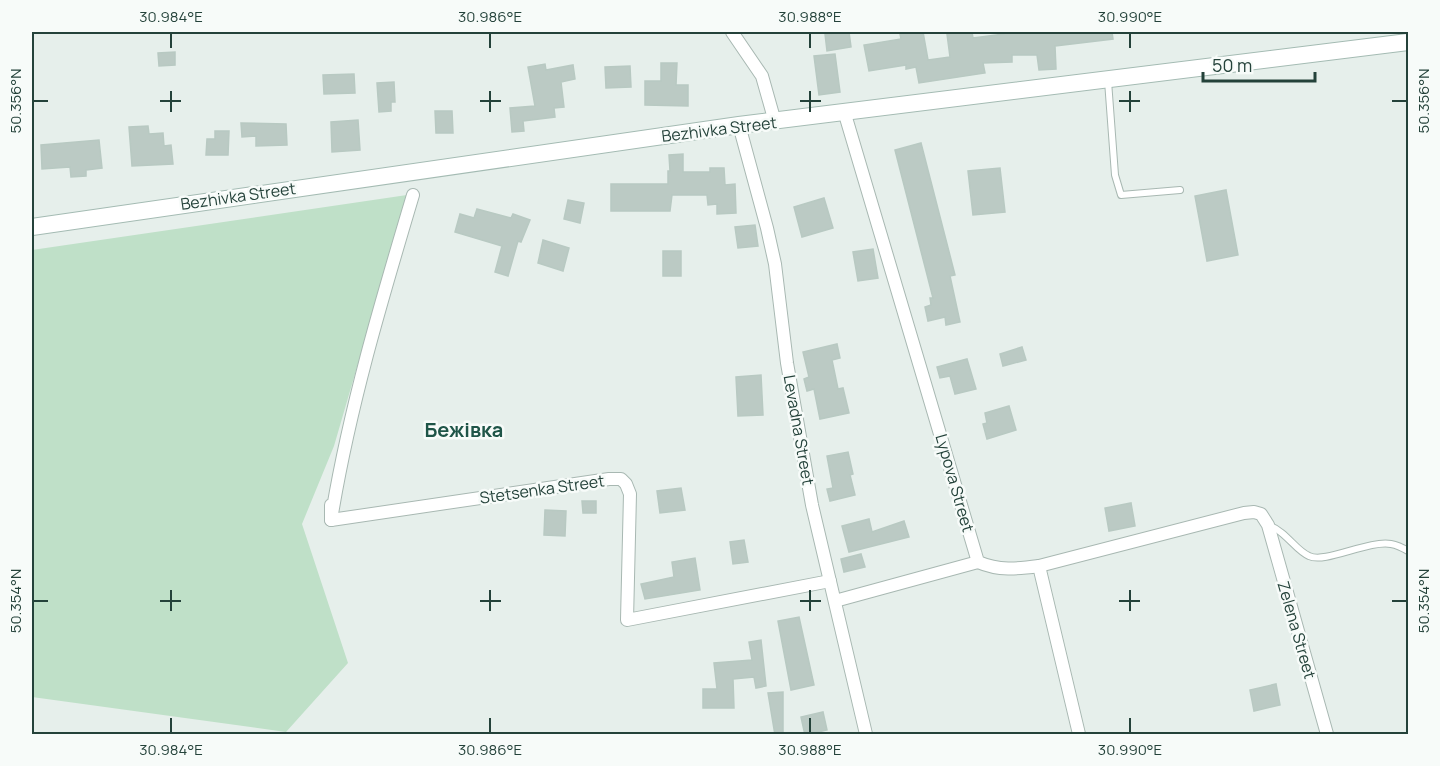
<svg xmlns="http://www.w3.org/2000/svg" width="1440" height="766" viewBox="0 0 1440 766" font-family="Manrope,sans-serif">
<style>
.green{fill:#bfe0c8}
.building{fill:#bbcac4;stroke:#b8c9c2;stroke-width:1.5}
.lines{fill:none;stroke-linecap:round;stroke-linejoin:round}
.lane-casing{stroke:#a8b8b2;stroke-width:8}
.street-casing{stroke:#a8b8b2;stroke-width:14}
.secondary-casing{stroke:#a4bbb3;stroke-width:18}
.lane{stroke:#fff;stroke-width:6}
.street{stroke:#fff;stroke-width:12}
.secondary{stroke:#fff;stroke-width:16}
.ticks{fill:none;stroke:#24423a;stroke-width:2}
.labels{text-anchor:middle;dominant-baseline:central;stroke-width:5;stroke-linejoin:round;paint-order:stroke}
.street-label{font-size:16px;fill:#24423a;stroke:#f7fbf9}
.quarter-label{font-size:20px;font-weight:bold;fill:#1f5548;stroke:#f7fbf9}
.neatline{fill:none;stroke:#24423a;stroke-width:2}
.ticks-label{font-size:15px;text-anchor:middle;fill:#24423a}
</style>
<rect width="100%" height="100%" fill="#e6efeb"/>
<polygon class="green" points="407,195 334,446 302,524 348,663 286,732 32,697 32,250"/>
<g class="building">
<polygon points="849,32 851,47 827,51 825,34"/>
<polygon points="923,32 928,60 950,57 947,34 956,32 972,32 973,38 1004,34 1004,32 1112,32 1113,39 1055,46 1056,69 1039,70 1037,55 1012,55 1012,62 983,63 985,73 919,83 916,67 906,69 906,65 869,71 864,45 901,39 900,34"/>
<polygon points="175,52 175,65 159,66 158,53"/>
<polygon points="835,54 840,92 819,95 814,56"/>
<polygon points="661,63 677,63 676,85 688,85 688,106 645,105 645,81 661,81"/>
<polygon points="545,64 546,70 573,65 575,79 561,82 564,107 554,108 555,117 523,121 524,131 512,132 510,108 535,106 528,67"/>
<polygon points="630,66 631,87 606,88 605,67"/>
<polygon points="354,74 355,93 324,94 323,75"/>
<polygon points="394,82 395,102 391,102 391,111 379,112 377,83"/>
<polygon points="435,111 452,111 453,133 436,133"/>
<polygon points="358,120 360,150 332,152 331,122"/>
<polygon points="241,123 286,124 287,145 256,146 256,136 242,137"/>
<polygon points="148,126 149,134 163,133 164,146 171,145 173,164 132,166 129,127"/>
<polygon points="215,131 229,131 228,155 206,155 207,139 215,139"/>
<polygon points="99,140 102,168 86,170 86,176 71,177 70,167 42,169 41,145"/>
<polygon points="921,143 955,275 950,276 960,322 946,325 945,317 928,321 925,307 931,305 930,298 933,298 895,150"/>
<polygon points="683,154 683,172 710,172 710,168 724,168 725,185 735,184 736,213 717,214 717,204 708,205 707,195 672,195 670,211 611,211 611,184 668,184 668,171 670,171 669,155"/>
<polygon points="1000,168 1005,212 973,215 968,171"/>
<polygon points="1226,190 1238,255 1207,261 1195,196"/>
<polygon points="824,198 833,228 802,237 794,207"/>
<polygon points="568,200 584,203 580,223 564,219"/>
<polygon points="477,209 511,218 513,214 530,220 521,242 518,241 508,276 495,272 502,246 455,232 460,214 474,218"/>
<polygon points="755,225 758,246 738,248 735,227"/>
<polygon points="543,240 569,248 563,271 538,263"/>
<polygon points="873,249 878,278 858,281 853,252"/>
<rect x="663" y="251" width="18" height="25"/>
<polygon points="837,344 840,358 832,360 838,389 843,388 849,413 820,419 814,389 807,391 804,379 809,377 803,352"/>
<polygon points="1022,347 1026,360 1003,366 1000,354"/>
<polygon points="967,359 976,389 955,394 950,376 940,378 937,367"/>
<polygon points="761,375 763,415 738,416 736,377"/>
<polygon points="1009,406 1016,430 987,439 983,424 987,423 985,413"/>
<polygon points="848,452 853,474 850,475 855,495 830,501 827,489 833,488 827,456"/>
<polygon points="681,488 685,510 660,513 657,491"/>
<polygon points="582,501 596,501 596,513 583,513"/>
<polygon points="1131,503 1135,526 1109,531 1105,508"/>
<polygon points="545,510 566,511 565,536 544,535"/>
<polygon points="869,519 872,532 904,521 909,537 849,552 842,526"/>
<polygon points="744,540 748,562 733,564 730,542"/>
<polygon points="861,554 865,567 844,572 841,559"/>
<polygon points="695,558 700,590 645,599 641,584 674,577 672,562"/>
<polygon points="799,617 814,685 791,690 778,621"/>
<polygon points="761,640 766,686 756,688 754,677 733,679 734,708 703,708 703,689 717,689 714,663 752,660 749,642"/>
<polygon points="1276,684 1280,705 1254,711 1250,690"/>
<polygon points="783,692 783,735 775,735 768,693"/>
<polygon points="823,712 827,730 805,735 801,717"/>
</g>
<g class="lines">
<defs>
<g id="lane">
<polyline points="1108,81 1115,175 1121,195 1180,190"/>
<path d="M1268 525C1287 532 1295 550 1309 556 1325 564 1368 540 1391 544 1397 545 1403 548 1408 551"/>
</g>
<g id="street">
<polyline points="732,32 762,76 775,122"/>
<path d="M844 111 978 562C999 571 1017 569 1039 566L1244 513 1254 512 1261 514 1268 525 1327 734"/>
<polyline points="739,125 767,228 775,264 787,363 812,505 866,734"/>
<path d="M331 505V520C349 409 381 302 413 195"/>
<polyline points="331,520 609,479 621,479 626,484 630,494 627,620 830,581"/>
<polyline points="1039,566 1079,734"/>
<polyline points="835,601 978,562"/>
</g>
<polyline id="secondary" points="32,227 739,125 1408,42"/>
</defs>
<use href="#lane" class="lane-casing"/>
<use href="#street" class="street-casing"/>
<use href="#secondary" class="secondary-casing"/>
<use href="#lane" class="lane"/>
<use href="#street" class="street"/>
<use href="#secondary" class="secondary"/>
</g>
<path class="ticks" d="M171 33V48M490 33V48M810 33V48M1130 33V48M171 91V112M490 91V112M810 91V112M1130 91V112M33 101H48M160 101H181M480 101H501M800 101H821M1119 101H1140M1392 101H1407M171 590V611M490 590V611M810 590V611M1130 590V611M33 601H48M160 601H181M480 601H501M800 601H821M1119 601H1140M1392 601H1407M171 718V733M490 718V733M810 718V733M1130 718V733"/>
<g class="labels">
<g class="street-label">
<text transform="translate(719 129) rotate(-7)">Bezhivka Street</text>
<text transform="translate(238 196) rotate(-8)">Bezhivka Street</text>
<text transform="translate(799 430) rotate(80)">Levadna Street</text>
<text transform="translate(955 483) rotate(74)">Lypova Street</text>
<text transform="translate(542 489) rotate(-8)">Stetsenka Street</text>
<text transform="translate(1297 630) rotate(74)">Zelena Street</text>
</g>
<g class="quarter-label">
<text x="464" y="429">Бежівка</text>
</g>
</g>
<rect width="1440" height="766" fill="none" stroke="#f7fbf9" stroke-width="66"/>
<path d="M1203 72v9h112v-9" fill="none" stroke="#24423a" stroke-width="3"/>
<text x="1212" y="72" font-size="18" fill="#24423a" stroke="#f7fbf9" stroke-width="4.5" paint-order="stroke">50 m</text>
<rect x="33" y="33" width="1374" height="700" class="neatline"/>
<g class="ticks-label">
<text x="171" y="22">30.984°E</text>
<text x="490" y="22">30.986°E</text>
<text x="810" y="22">30.988°E</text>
<text x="1130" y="22">30.990°E</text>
<text transform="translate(16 101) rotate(-90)" y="5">50.356°N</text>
<text transform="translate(1424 101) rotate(-90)" y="5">50.356°N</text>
<text transform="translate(16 601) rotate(-90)" y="5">50.354°N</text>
<text transform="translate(1424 601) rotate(-90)" y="5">50.354°N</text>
<text x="171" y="755">30.984°E</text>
<text x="490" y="755">30.986°E</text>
<text x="810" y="755">30.988°E</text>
<text x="1130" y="755">30.990°E</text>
</g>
</svg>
